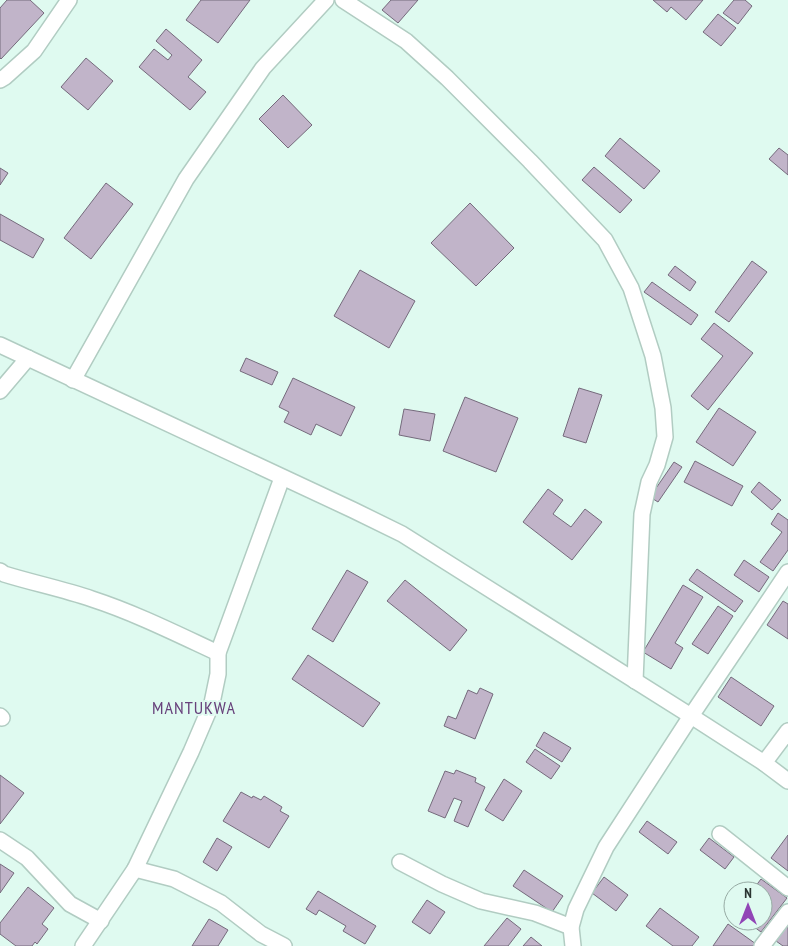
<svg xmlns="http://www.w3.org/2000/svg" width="788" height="946" viewBox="0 0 788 946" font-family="'PT Sans Narrow',sans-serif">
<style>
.building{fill:#c1b4c9;stroke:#756a7c}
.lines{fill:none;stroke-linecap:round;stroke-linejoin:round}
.minor-casing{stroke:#b1ccc2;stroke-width:18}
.minor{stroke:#fff;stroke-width:15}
.labels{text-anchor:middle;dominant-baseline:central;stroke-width:4;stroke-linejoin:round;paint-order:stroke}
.quarter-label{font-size:18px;letter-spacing:1px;fill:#67417b;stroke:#dffaf0}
</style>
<rect width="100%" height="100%" fill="#dffaf0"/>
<g class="building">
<polygon points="7,0 30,0 44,13 1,59 0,58 0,8"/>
<polygon points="201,0 250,0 218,43 186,20"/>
<polygon points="391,0 418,0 398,23 382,10"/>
<polygon points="653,0 703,0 686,20 671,7 667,12"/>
<polygon points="734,0 745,0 752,6 738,24 723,13"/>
<polygon points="718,14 736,28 721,46 703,32"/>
<polygon points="166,29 202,60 188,77 206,92 190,110 139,67 154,49 168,60 172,55 156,41"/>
<polygon points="86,58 113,81 88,110 61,87"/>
<polygon points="283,95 312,125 288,148 259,119"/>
<polygon points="620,138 660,171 644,189 605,156"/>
<polygon points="779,148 788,155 788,175 769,159"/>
<polygon points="594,167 632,200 620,213 582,180"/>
<polygon points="0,168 8,173 0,185"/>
<polygon points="106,183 133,204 91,259 64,238"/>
<polygon points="470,203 514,248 476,286 431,243"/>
<polygon points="0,214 44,239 33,258 0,240"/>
<polygon points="752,261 767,272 729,322 715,312"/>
<polygon points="675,266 696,282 690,291 668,275"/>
<polygon points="360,270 415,301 389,348 334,316"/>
<polygon points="652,282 698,315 691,325 644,292"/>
<polygon points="714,323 753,353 708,410 691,396 723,356 701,339"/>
<polygon points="246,358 278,372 272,385 240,371"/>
<polygon points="293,378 355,407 341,436 316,424 311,435 284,422 289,412 279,407"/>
<polygon points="579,388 602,395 586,443 563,436"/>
<polygon points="465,397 518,418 496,472 443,451"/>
<polygon points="719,408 756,432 733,466 696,442"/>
<polygon points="404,409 435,414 430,441 399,435"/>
<polygon points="695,461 743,486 732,506 684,482"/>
<polygon points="674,462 682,467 658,502 650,497"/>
<polygon points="759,482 781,500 772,510 751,492"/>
<polygon points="548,489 563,500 553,514 571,527 585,509 602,522 572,560 523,522"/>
<polygon points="778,513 788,520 788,550 773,571 760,562 782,532 771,524"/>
<polygon points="744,560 769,577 759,592 734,575"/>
<polygon points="697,569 743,601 735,612 689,580"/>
<polygon points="347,570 368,582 333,642 312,629"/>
<polygon points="405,580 467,630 450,651 387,601"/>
<polygon points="683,585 703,597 675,643 683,648 671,669 643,652"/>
<polygon points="783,601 788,604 788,639 767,625"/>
<polygon points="718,606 733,616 708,654 692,644"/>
<polygon points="308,655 380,703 363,727 292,679"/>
<polygon points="731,677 774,706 761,726 718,697"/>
<polygon points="480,688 493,694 475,739 444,726 448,716 456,719 468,690 477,694"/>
<polygon points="544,732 571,748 562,762 536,746"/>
<polygon points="535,749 560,766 551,779 526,762"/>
<polygon points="456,770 476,778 475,782 485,787 468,827 454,821 462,801 454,798 445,818 428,811 445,771 454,774"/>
<polygon points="0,775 24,793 0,824"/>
<polygon points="504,779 522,791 503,821 485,810"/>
<polygon points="241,792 252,798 253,796 261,800 264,796 282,807 280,811 289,816 269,848 223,821"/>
<polygon points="647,821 677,842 668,854 639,832"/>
<polygon points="788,835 788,871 771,858"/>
<polygon points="217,838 232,847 217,871 203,862"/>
<polygon points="709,838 734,857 725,869 700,850"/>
<polygon points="0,864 14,873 0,893"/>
<polygon points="524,870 563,896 552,912 513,886"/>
<polygon points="604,877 628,895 616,911 592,893"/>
<polygon points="761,879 787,898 761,932 746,921 763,921 763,891 752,891"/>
<polygon points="28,887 54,908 42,924 48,929 37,944 35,942 32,946 16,946 0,934 0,923"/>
<polygon points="318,891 376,926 365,944 343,931 346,926 319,910 316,915 306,909"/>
<polygon points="427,900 445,912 430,934 412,922"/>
<polygon points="660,908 699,937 692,946 673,946 646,926"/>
<polygon points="507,918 521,929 508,946 484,946"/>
<polygon points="209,919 228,930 218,946 192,946"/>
<polygon points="788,922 788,946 783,946 776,941"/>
<polygon points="728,924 756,944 755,946 713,946"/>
<polygon points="531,937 542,946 523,946"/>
</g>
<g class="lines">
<defs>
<g id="minor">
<polyline points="343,0 406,41 447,78 530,161 605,240 631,288 653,356 663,408 665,437 657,465 649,482 642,514 635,681"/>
<polyline points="0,80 5,77 34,51 69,0"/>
<polyline points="0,345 353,510 402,534 691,716 764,763 788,781"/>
<polyline points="73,380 186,179 263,68 326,0"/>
<polyline points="0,391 28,358"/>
<path d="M0 571 4 574C33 583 63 589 92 599 135 613 177 634 218 653"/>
<polyline points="0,716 2,718"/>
<polyline points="764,763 788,731"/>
<polyline points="720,834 788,888"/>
<polyline points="0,840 27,858 70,904 101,921"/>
<polyline points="400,862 442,884 481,901 535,913 571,927"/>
<polyline points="135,869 174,879 221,903 261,934 284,946"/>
<polyline points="83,946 135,869 191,752 212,703 218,674 218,653 282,478"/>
<polyline points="573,946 571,927 576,909 606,847 691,716 788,572"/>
<polyline points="762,946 788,912"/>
</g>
</defs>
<use href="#minor" class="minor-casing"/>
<use href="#minor" class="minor"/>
</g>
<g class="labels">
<g class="quarter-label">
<text x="194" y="707">MANTUKWA</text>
</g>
</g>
<g transform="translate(748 906)"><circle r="24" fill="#dffaf0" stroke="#97aba4"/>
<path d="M0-4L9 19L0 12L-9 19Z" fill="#9145b6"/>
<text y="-8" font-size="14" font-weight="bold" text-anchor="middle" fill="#2b3532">N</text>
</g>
</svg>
